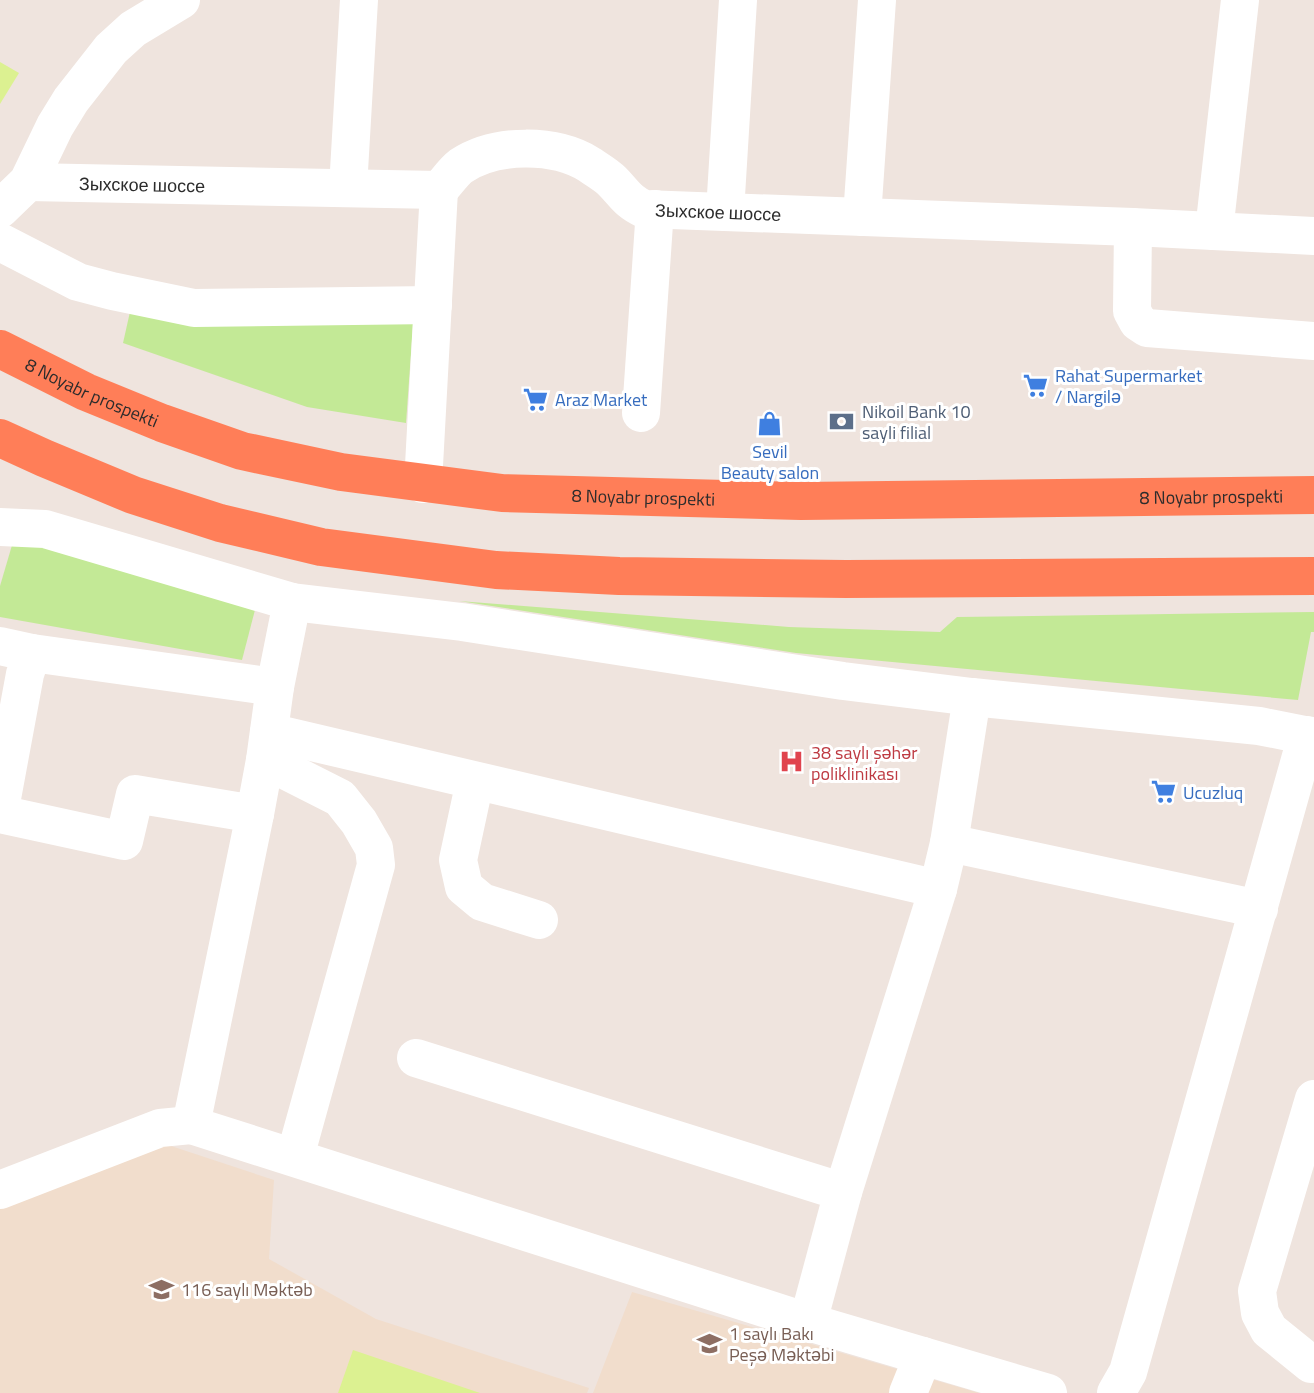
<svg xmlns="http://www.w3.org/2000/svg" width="1314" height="1393" viewBox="0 0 1314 1393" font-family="'Titillium Web',sans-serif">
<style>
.education{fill:#f1ddcc}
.green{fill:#c3e996}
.pitch{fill:#dcf191}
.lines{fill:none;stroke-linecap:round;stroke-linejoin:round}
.minor{stroke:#fff;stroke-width:38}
.highway{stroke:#ff7e58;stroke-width:38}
.labels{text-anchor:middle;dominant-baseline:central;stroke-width:6;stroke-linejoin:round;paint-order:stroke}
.street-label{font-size:18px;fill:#2c2c2c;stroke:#fff}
.shop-label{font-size:18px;fill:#366cbe;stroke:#fff;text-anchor:start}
.service-label{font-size:18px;fill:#4e5e75;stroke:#fff;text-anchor:start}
.health-label{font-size:18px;fill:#be3a42;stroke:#fff;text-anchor:start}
.education-label{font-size:18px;fill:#785e54;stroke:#fff;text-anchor:start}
</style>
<rect width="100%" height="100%" fill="#efe4de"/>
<g class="education">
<polygon points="165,1144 274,1180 269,1259 376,1319 589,1388 587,1393 0,1393 0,1204"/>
<polygon points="632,1292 979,1393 593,1393"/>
</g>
<g class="green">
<polygon points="134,294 414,311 406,423 307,407 123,343"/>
<polygon points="15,535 256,606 242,660 0,617 0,586"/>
<polygon points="459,601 789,627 940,632 957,617 1314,612 1314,632 1311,632 1298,700 796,653"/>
</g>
<g class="pitch">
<polygon points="0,62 19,73 0,104"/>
<polygon points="353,1350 480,1393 338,1393"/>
</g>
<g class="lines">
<g class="minor">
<path id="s1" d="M28 182 439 190C446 183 453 172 461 166 496 143 555 143 590 165 597 170 606 175 612 181 625 194 627 201 644 209L1133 227 1314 236"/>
<polyline points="348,188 359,0"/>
<polyline points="0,209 28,182 55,126 71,100 111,49 133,29 181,0"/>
<polyline points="725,212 738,0"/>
<polyline points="862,217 877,0"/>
<polyline points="1133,227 1132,311 1138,322 1147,328 1314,341"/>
<polyline points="1214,231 1240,0"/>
<polyline points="0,242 78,282 112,291 194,308 433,305"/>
<polyline points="641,413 655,209"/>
<polyline points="423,484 439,190"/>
<polyline points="0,527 45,529 292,602 462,622 843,681 972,697 1259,726 1314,737"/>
<polyline points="0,646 32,653 25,674 0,809"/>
<polyline points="32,653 275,687"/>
<polyline points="269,732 938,889"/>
<polyline points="265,760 340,798 359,822 374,848 376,865 295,1157"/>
<polyline points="475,781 458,860 464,887 482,902 539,920"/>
<polyline points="0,814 124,841 135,794 255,814 265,760 275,687 292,602"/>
<polyline points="255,814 191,1125 808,1322 1048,1393"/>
<polyline points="949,843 1259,909"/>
<polyline points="416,1058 843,1192"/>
<polyline points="0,1190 160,1128 191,1125"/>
<polyline points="808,1322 843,1192 938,889 949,843 972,697"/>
<polyline points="1311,1364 1269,1330 1260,1313 1257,1291 1314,1099"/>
<polyline points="908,1393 923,1356"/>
<polyline points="1116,1393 1128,1372 1307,735"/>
</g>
<g class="highway">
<path id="s2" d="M0 349 86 392 162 423 242 451 341 472 502 493 801 501 1314 495"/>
<polyline points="0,438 44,458 133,495 220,523 321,547 496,570 619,576 846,579 1314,576"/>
</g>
</g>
<defs>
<symbol id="supermarket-bare" viewBox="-9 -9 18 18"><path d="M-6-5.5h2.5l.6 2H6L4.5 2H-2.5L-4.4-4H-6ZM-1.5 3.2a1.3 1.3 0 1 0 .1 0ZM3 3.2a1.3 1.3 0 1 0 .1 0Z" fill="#3f7fe0" stroke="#fff" stroke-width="2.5" paint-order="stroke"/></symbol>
<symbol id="bank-bare" viewBox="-9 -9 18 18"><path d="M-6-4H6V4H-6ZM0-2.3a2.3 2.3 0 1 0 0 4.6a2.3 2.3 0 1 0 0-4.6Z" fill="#5c6f8a" stroke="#fff" stroke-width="2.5" paint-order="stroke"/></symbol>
<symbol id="shop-bare" viewBox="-9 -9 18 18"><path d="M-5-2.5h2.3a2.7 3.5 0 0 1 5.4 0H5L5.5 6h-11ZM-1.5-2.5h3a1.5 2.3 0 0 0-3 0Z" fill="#3f7fe0" stroke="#fff" stroke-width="2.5" paint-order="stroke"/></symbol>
<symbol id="hospital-bare" viewBox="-9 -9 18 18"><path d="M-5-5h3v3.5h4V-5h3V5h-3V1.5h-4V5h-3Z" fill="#e0444e" stroke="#fff" stroke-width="2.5" paint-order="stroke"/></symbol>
<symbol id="school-bare" viewBox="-9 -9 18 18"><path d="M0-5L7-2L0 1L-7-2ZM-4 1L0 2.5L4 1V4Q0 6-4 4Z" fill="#8d6e63" stroke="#fff" stroke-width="2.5" paint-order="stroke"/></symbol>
<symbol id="university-bare" viewBox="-9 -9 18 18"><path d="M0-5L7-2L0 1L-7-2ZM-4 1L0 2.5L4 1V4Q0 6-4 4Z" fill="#8d6e63" stroke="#fff" stroke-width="2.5" paint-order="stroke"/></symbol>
</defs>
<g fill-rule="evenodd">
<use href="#supermarket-bare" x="1018" y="368" width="35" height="35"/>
<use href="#supermarket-bare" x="518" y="382" width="35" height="35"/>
<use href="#bank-bare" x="824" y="404" width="35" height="35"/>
<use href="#shop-bare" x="752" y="406" width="35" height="35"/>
<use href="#hospital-bare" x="774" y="744" width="35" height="35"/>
<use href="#supermarket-bare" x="1146" y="774" width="35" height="35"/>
<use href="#school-bare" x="144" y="1272" width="35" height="35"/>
<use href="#university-bare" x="692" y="1326" width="35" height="35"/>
</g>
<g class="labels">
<g class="street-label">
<text stroke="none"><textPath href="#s1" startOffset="114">Зыхское шоссе</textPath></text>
<text stroke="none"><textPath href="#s1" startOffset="723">Зыхское шоссе</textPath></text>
<text stroke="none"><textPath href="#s2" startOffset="102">8 Noyabr prospekti</textPath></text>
<text stroke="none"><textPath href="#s2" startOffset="1236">8 Noyabr prospekti</textPath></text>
<text stroke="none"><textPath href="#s2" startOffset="668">8 Noyabr prospekti</textPath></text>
</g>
<g class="shop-label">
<text x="1055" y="375">Rahat Supermarket<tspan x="1055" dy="21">/ Nargilə</tspan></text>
<text x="555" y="399">Araz Market</text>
<text x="770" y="451" text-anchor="middle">Sevil<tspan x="770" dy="21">Beauty salon</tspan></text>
<text x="1183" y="792">Ucuzluq</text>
</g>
<g class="service-label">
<text x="862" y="411">Nikoil Bank 10<tspan x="862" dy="21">sayli filial</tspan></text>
</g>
<g class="health-label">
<text x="811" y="752">38 saylı şəhər<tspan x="811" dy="21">poliklinikası</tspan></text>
</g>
<g class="education-label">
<text x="181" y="1289">116 saylı Məktəb</text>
<text x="729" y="1333">1 saylı Bakı<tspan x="729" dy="21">Peşə Məktəbi</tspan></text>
</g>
</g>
</svg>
